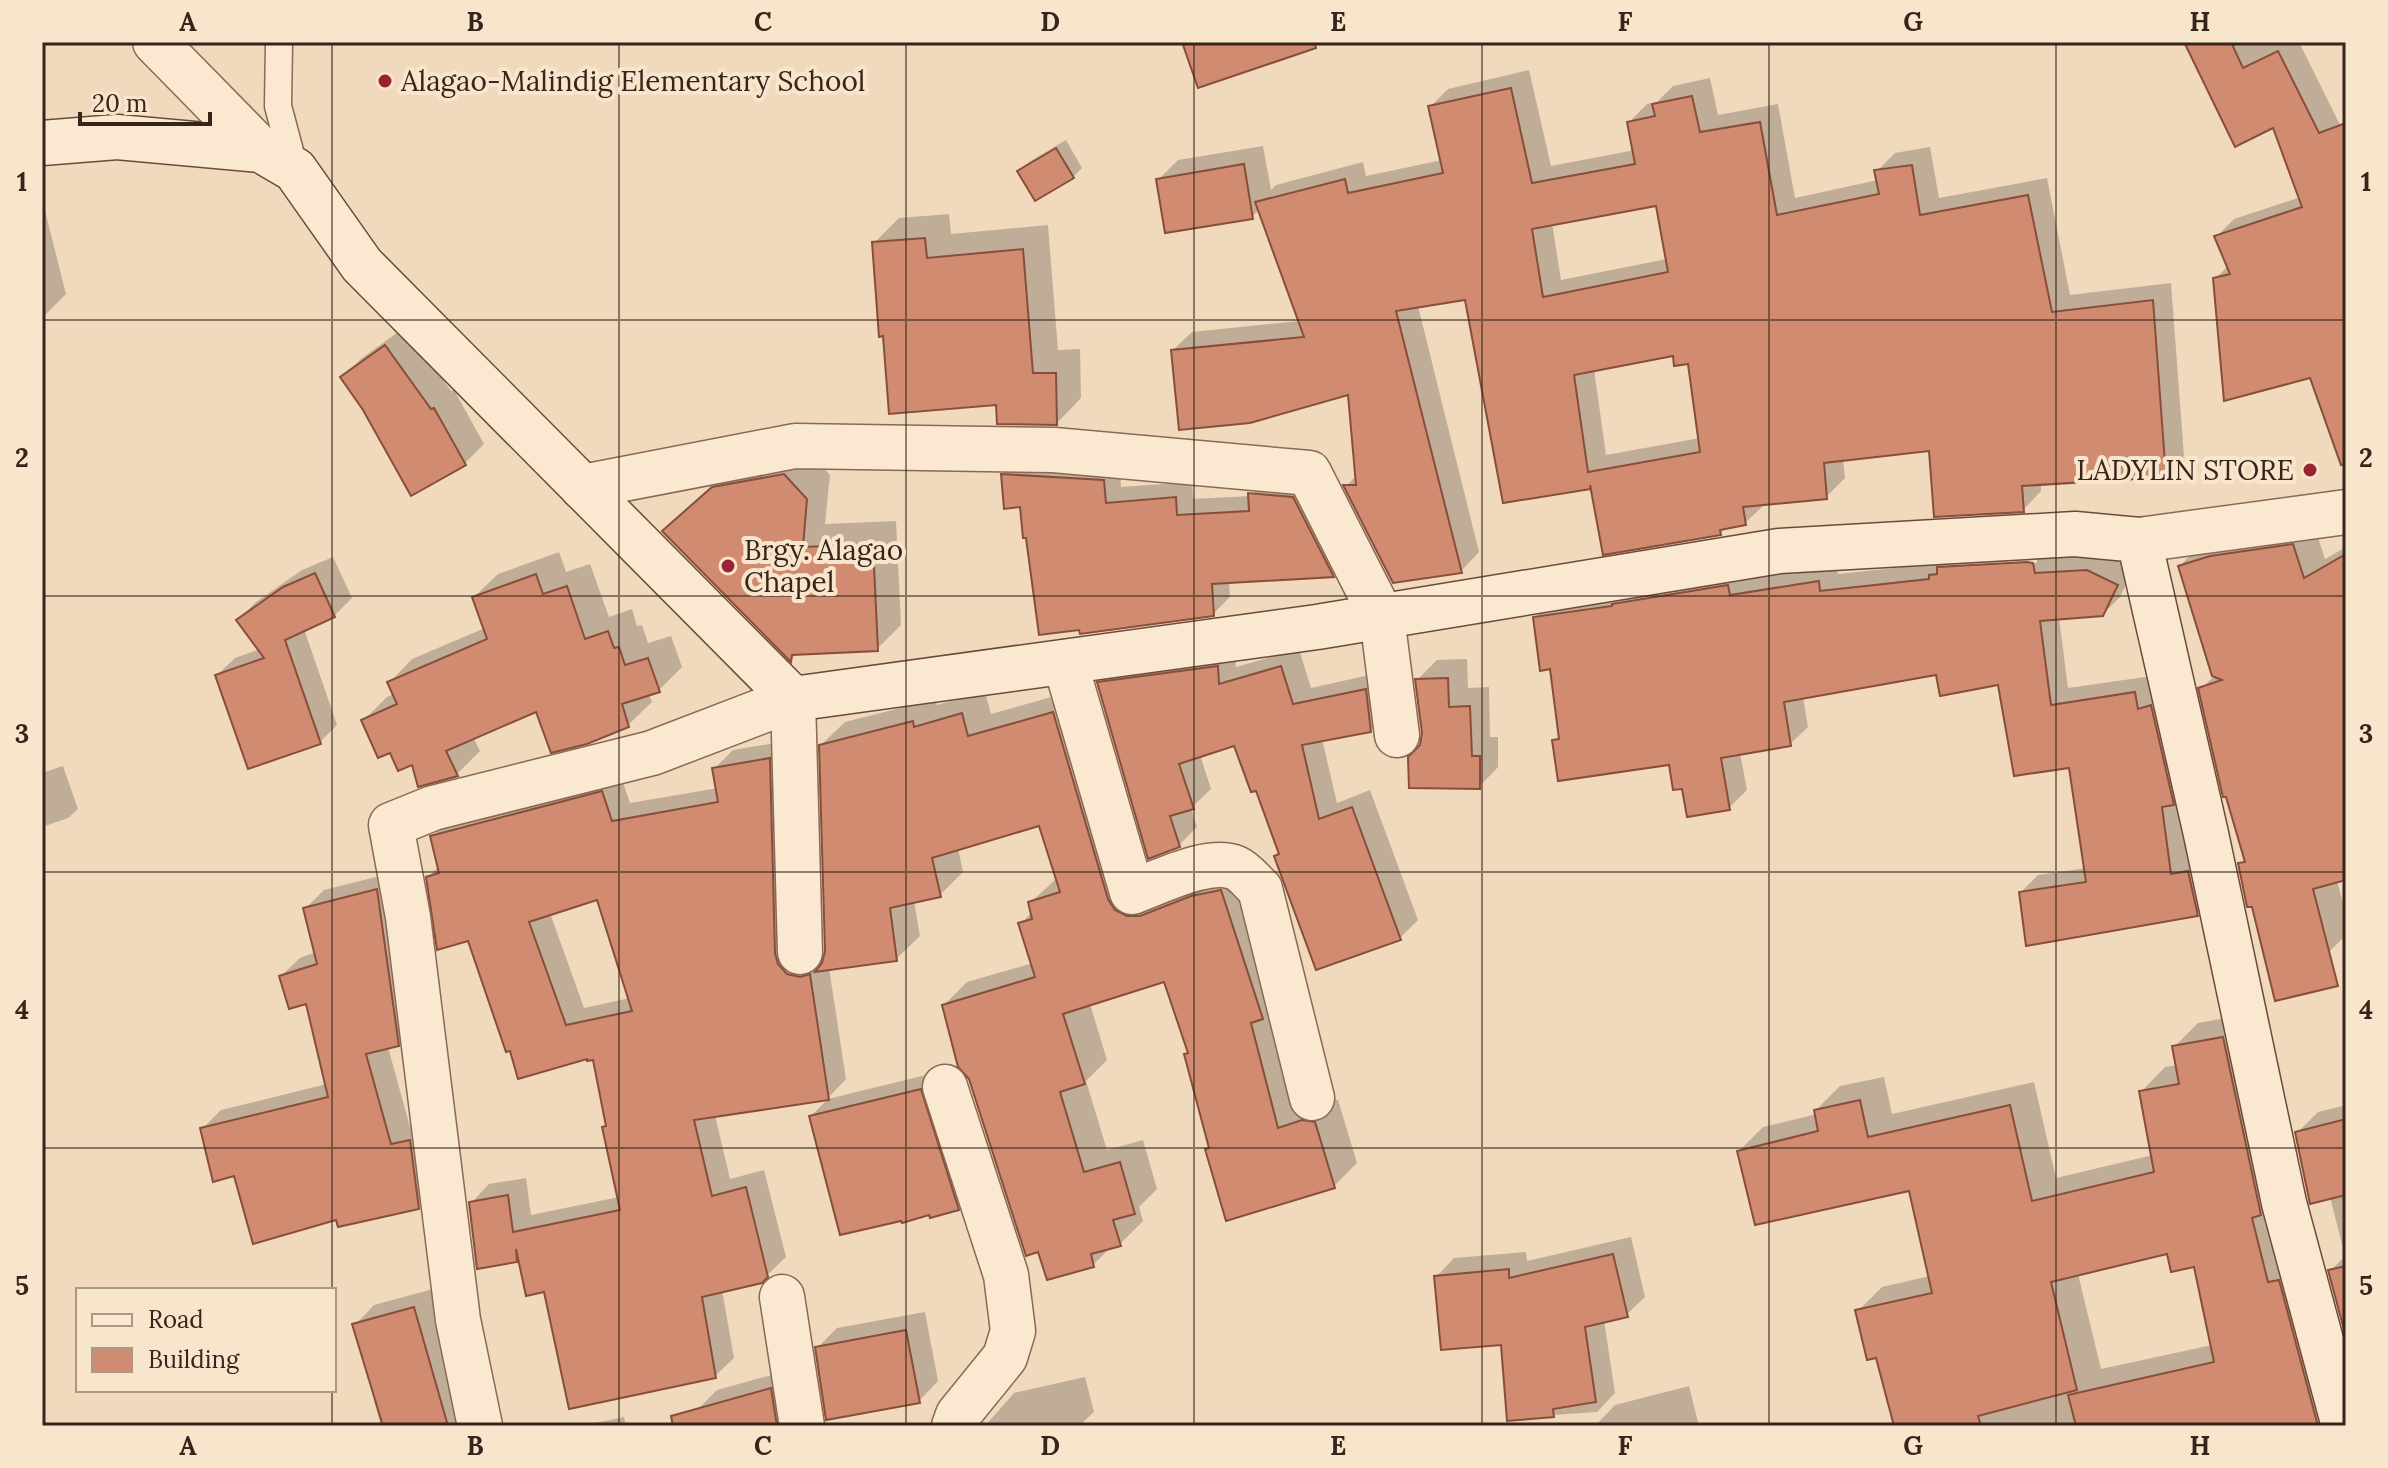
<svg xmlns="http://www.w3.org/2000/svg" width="2388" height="1468" viewBox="0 0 2388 1468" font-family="Lora,serif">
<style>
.shadow{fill:#0003;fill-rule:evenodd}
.building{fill:#d08b70;stroke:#884e3a;stroke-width:2;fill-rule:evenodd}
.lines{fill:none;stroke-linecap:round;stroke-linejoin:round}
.lane-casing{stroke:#886955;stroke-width:29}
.street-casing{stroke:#886955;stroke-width:47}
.secondary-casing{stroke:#6a4b39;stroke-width:47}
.lane{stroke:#fae8d0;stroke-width:26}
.street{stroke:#fae8d0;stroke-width:44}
.secondary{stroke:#fae8d0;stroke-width:44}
.grid{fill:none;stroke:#37241b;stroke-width:2;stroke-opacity:0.55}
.poi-dot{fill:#9a2233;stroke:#f7e5cc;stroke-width:3}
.labels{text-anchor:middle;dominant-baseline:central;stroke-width:8;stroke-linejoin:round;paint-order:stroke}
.poi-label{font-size:28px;fill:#37241b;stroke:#f7e5cc;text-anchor:start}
.neatline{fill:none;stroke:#37241b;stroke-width:3}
.grid-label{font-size:26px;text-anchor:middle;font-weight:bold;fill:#37241b}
</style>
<rect width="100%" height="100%" fill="#f0d9bd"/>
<g class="shadow">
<polygon points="2188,42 2299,42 2346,137 2346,415 2312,376 2215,279 2229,265 2217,236 2234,219 2301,197 2275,125"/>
<path d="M1529 70 1551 166 1635 150 1629 122 1647 104 1657 102 1673 86 1710 78 1718 115 1778 104 1795 198 1878 180 1877 171 1895 153 1930 147 1939 198 2047 178 2070 295 2171 283 2184 456 2166 475 2041 483V491L2023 510 1931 448 1843 459 1845 478 1826 497 1764 505 1745 523 1727 527 1720 533 1592 485 1467 298 1418 306 1479 552 1461 571 1346 486 1357 475 1350 393 1173 350 1192 332 1300 321 1260 209 1252 217 1158 180 1178 160 1263 146 1271 190 1276 185 1363 162 1366 176 1442 160 1430 107 1448 89ZM1657 204 1667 259 1561 280 1552 223ZM1674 354 1689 362 1700 438 1606 455 1594 369Z"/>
<polygon points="1066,140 1082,168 1073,177 1020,171 1029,162"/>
<polygon points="42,199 66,294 42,318"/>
<polygon points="949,214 951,234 1048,225 1058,350 1080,349 1081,398 1057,423 998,402 874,243 899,218"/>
<polygon points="405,327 451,391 454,390 484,444 465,463 412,493 365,409 342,377 362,358"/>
<polygon points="808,451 830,475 825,524 896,521 901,625 877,649 797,653 791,659 665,531 738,464"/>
<polygon points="1020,458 1120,464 1121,487 1192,482 1193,499 1251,496 1267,477 1310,481 1349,558 1333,575 1229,581 1230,597 1213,614 1022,505 1003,475"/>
<polygon points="2314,525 2325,559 2346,547 2346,878 2337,881 2346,914 2346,935 2329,952 2253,904 2240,864 2246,858 2201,689 2214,676 2180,566 2200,545"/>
<polygon points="559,552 566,572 590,564 609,617 632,609 637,626 642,625 648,643 671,636 682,667 659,690 649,694 652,702 628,725 537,710 473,737 480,751 457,774 419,785 414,763 391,751 364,720 387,697 394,694 389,683 412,659 485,628 474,597 498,574"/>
<path d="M2105 553 2134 567 2120 597 2102 615 2059 617 2068 688 2152 676 2180 797 2188 858 2206 855 2214 896 2197 914 2021 892 2038 875 2086 868 2071 765 1999 683 1937 673 1803 697 1808 727 1790 744 1740 753 1747 790 1729 808 1684 786 1671 762 1554 741 1560 735 1551 667 1535 618 1552 601 1745 568 1747 579 1836 564 1838 574 1943 563ZM2037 559V563L1940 569 1944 565Z"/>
<polygon points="333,557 352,598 334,616 304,629 337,725 320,742 217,675 235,658 260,649 238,620 256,602 302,570"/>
<polygon points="1235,649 1236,667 1299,649 1311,688 1383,672 1388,712 1370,730 1322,739 1337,803 1370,790 1418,920 1400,938 1281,852 1258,788 1235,743 1200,755 1211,789 1191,808 1197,827 1179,845 1099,683 1117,665"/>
<polygon points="1467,659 1468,688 1489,687 1490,737 1498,737 1498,767 1479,787 1422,746 1424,733 1417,680 1437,660"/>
<path d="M1076 690 1130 876 1244 868 1327 1098 1338 1100 1357 1163 1334 1186 1207 1150 1210 1146 1190 1052 1165 980 1090 1004 1107 1060 1086 1081 1107 1150 1143 1140 1157 1189 1139 1207 1143 1221 1120 1244 1112 1246 1093 1265 1039 1250 944 1005 967 982 1033 963 1021 924 1032 912 1030 903 1057 878 1040 824 958 848 963 872 940 895 914 901 920 936 896 959 829 968 846 1079 828 1098 715 1115 730 1179 764 1170 786 1257 761 1281 722 1290 734 1358 715 1376 545 1290 519 1257 516 1260 471 1203 489 1184 526 1178 531 1215 619 1197 604 1128 608 1124 594 1058 469 939 428 877 439 866 432 837 450 819 620 774 630 803 718 788 715 768 733 750 787 741 819 960 826 958 821 745 845 722 936 699 937 705 985 691 991 714ZM598 898 630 998 584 1008 550 913Z"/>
<polygon points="63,766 78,809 68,818 42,827 42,773"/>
<polygon points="396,872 417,1026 398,1045 388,1047 410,1127 429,1122 437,1188 418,1207 337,1218 236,1174 202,1129 221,1110 327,1084 308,1001 281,976 300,958 316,952 305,909 324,890"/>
<path d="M2247 1014 2346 1426H1896L1878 1356 1858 1311 1882 1287 1930 1276 1910 1189 1739 1151 1763 1127 1817 1114 1816 1110 1840 1086 1884 1077 1892 1114 2034 1082 2056 1178 2153 1155 2141 1092 2165 1067 2177 1065 2174 1047 2198 1023ZM2169 1252 2195 1265 2212 1345 2101 1369 2078 1274Z"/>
<polygon points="938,1072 975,1190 958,1208 811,1116 828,1099"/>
<polygon points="2346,1105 2346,1296 2330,1271 2345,1256 2330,1197 2297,1133 2318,1112"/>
<polygon points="1631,1237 1645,1297 1626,1315 1604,1320 1615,1393 1597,1412 1509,1418 1502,1343 1436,1277 1454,1258 1526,1252 1527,1261"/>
<polygon points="433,1289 473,1426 381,1426 374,1401 376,1398 355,1325 374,1305"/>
<polygon points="925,1312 938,1381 919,1401 817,1348 837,1328"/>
<polygon points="790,1370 801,1426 702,1426 697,1410 717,1390"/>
<polygon points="1085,1377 1094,1412 1079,1426 985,1426 1014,1393"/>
<polygon points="1689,1386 1699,1426 1595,1426 1615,1405"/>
<polygon points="624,1417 626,1426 581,1426"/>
</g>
<g class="building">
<polygon points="1182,42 1315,42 1316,48 1198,88"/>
<polygon points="2184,42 2231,42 2243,68 2278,51 2319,133 2346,123 2346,464 2341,465 2310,378 2224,401 2213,278 2230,274 2214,236 2302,207 2273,128 2235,147"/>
<path d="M1511 88 1532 183 1635 164 1627 122 1655 116 1652 104 1692 96 1700 132 1760 122 1777 215 1879 194 1874 170 1912 165 1920 215 2028 195 2052 312 2153 300 2166 477 2022 486 2024 512 1934 517 1929 451 1824 463 1827 499 1743 507 1746 525 1720 530 1721 535 1603 555 1590 485 1591 489 1503 503 1465 300 1396 311 1462 573 1393 583 1343 485H1356L1348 395 1250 423 1179 430 1171 350 1304 337 1255 202 1345 179 1348 193 1443 173 1428 106ZM1656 206 1668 272 1543 297 1532 229ZM1673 356 1674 366 1688 364 1700 452 1588 472 1574 375Z"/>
<polygon points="1056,148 1074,178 1035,201 1017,171"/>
<polygon points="1244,164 1253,219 1165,233 1156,179"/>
<polygon points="925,238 927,258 1023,249 1033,373 1056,373 1057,425 997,424 996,405 889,414 883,336 879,337 872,242"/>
<polygon points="385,345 431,409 434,408 466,465 411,496 363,410 340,377"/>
<polygon points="784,474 807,499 803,547 873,544 878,651 792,655 791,662 662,531 712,487"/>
<polygon points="1001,474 1104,480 1106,503 1176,497 1177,515 1249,511 1248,493 1293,497 1334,577 1212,584 1214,616 1080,634 1079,630 1039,635 1026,538 1023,538 1020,507 1004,509"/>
<polygon points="2293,544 2304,578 2346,554 2346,880 2313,889 2338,986 2275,1001 2252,907 2247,907 2238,863 2245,862 2226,797 2223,797 2198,688 2222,680 2212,676 2178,566 2210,556"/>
<polygon points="2027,562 2033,563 2035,573 2087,570 2118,585 2103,616 2040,621 2051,705 2135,692 2138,709 2151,705 2174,805 2162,807 2171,874 2188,871 2198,916 2026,946 2019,892 2086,882 2069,768 2014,776 1998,685 1940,696 1936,675 1784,702 1791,746 1721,758 1730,810 1687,817 1682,789 1673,790 1669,765 1558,781 1552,740 1559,739 1550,669 1540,671 1533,617 1612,606 1612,604 1728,585 1730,595 1819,581 1820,591 1929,579 1929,575 1937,574 1937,567"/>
<polygon points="315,573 335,617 285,640 321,744 248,769 215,675 264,658 236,620 283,587"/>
<polygon points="536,574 543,594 567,586 585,639 608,631 614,648 619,647 625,665 648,658 660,692 622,704 629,727 587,744 551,753 536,712 446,751 458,776 418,787 412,765 398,771 390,753 378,758 361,720 397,704 387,682 487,639 472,597"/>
<polygon points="1218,666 1219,684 1281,666 1293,704 1366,689 1371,732 1302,745 1319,819 1352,807 1401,940 1316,970 1274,856 1279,854 1256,791 1251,792 1234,746 1179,764 1194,809 1170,816 1180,847 1148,859 1097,682"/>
<polygon points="1448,678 1449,707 1470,706 1472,756 1480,756 1480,789 1409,788 1408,757 1420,745 1422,733 1415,679"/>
<polygon points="1053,712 1108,899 1115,910 1127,916 1140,916 1191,896 1221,890 1263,1019 1251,1023 1278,1128 1302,1120 1315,1122 1335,1188 1226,1221 1205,1149 1209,1148 1184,1054 1188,1053 1164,982 1063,1014 1085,1084 1060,1092 1084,1172 1120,1162 1135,1214 1113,1220 1121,1246 1091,1254 1094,1267 1047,1280 1038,1252 1026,1256 969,1079 958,1067 942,1005 1035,977 1018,923 1032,919 1028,902 1060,892 1039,826 932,858 941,897 890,908 897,961 815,972 822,963 825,951 819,745 913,721 914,727 962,713 968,736"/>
<path d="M770 758 775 953 778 964 787 974 800 977 810 974 829 1100 694 1120 712 1196 746 1187 768 1277 762 1283 702 1297 716 1378 569 1409 544 1292 526 1296 516 1249 517 1262 477 1269 469 1202 508 1195 513 1232 620 1210 602 1127 606 1126 593 1060 587 1061V1059L518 1079 510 1051 506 1052 468 941 437 950 426 877 439 873 430 836 602 791 612 821 718 802 712 768ZM597 900 632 1011 566 1025 529 922Z"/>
<polygon points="377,889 399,1046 366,1054 391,1144 410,1140 419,1209 338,1227 336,1220 253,1244 234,1176 213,1182 200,1128 328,1097 306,1004 289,1009 279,976 317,964 303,908"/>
<polygon points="2223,1037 2261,1215 2252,1218 2268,1282 2279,1280 2318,1426 2076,1426 2068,1395 2214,1362 2194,1267 2171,1272 2167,1254 2051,1282 2077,1390 1978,1416 1981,1426 1894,1426 1876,1358 1867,1360 1855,1310 1932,1293 1909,1191 1755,1225 1737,1151 1818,1131 1814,1110 1860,1100 1868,1137 2010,1105 2032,1201 2154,1172 2139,1091 2179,1084 2172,1046"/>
<polygon points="921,1089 959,1210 930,1218 929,1215 902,1223 901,1221 840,1235 809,1116"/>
<polygon points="2346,1119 2346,1195 2310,1204 2295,1132"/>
<polygon points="1613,1254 1628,1317 1585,1327 1596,1402 1553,1409 1554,1417 1507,1421 1501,1345 1441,1350 1434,1276 1509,1269 1509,1278"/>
<polygon points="2346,1266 2346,1337 2328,1270"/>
<polygon points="414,1307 448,1426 383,1426 352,1324"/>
<polygon points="906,1330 920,1403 826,1420 815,1347"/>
<polygon points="771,1388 777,1426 673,1426 671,1416"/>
</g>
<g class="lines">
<defs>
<polyline id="lane" points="279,42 278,106 295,170"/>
<g id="street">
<polyline points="155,42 261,150"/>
<polyline points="582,487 795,446 1054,450 1309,473 1382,617 1397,735"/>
<polyline points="2139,540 2346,512"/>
<path d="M1065 662 1132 892C1158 883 1209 856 1236 868 1245 872 1252 882 1260 889L1312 1098"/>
<polyline points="945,1087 1006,1275 1013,1331 1005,1357 958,1415 954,1426"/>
<polyline points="782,1297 802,1426"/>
<polyline points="480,1426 458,1320 408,917 391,825 433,808 652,753 793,699 800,952"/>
</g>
<polyline id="secondary" points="42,143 117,137 261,150 295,170 362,265 793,699 1317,627 1779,551 2075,534 2139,540 2206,834 2284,1203 2344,1426"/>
</defs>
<use href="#lane" class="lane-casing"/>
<use href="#street" class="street-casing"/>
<use href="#secondary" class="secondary-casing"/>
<use href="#lane" class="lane"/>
<use href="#street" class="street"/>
<use href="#secondary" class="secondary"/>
</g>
<path class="grid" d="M332 42V1290M619 42V1426M906 42V1426M1194 42V1426M1482 42V1426M1769 42V1426M2056 42V1426M42 320H2346M42 596H2346M42 872H2346M42 1148H2346M332 1390V1426"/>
<g class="poi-dot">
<circle cx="385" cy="81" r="8"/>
<circle cx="2310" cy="470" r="8"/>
<circle cx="728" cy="566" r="8"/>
</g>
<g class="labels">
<g class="poi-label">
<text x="401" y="81">Alagao-Malindig Elementary School</text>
<text x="2294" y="470" text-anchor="end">LADYLIN STORE</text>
<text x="744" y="550">Brgy. Alagao<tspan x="744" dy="32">Chapel</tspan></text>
</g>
</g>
<rect width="2388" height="1468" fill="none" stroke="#f7e5cc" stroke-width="88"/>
<rect x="76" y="1288" width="260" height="104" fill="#f7e5cc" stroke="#aa9885" stroke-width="2"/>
<rect x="92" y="1314" width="40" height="12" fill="#fae8d0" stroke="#aa9885" stroke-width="2"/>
<text x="148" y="1328" font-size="24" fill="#37241b">Road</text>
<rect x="92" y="1348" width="40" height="24" fill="#d08b70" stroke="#aa9885" stroke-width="2"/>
<text x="148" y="1368" font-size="24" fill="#37241b">Building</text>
<path d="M80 112v12h130v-12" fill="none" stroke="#37241b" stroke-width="4"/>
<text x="92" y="112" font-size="24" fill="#37241b" stroke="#f7e5cc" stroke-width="6" paint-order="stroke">20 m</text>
<rect x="44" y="44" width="2300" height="1380" class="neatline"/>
<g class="grid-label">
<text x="188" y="31">A</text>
<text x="475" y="31">B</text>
<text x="763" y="31">C</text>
<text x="1050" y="31">D</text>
<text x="1338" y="31">E</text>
<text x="1625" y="31">F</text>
<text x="1913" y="31">G</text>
<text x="2200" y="31">H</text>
<text x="22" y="191">1</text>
<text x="2366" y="191">1</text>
<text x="22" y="467">2</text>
<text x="2366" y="467">2</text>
<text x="22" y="743">3</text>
<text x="2366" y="743">3</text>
<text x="22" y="1019">4</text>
<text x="2366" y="1019">4</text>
<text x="22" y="1295">5</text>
<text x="2366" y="1295">5</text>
<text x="188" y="1455">A</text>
<text x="475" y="1455">B</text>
<text x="763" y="1455">C</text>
<text x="1050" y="1455">D</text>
<text x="1338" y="1455">E</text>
<text x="1625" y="1455">F</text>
<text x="1913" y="1455">G</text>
<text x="2200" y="1455">H</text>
</g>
</svg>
